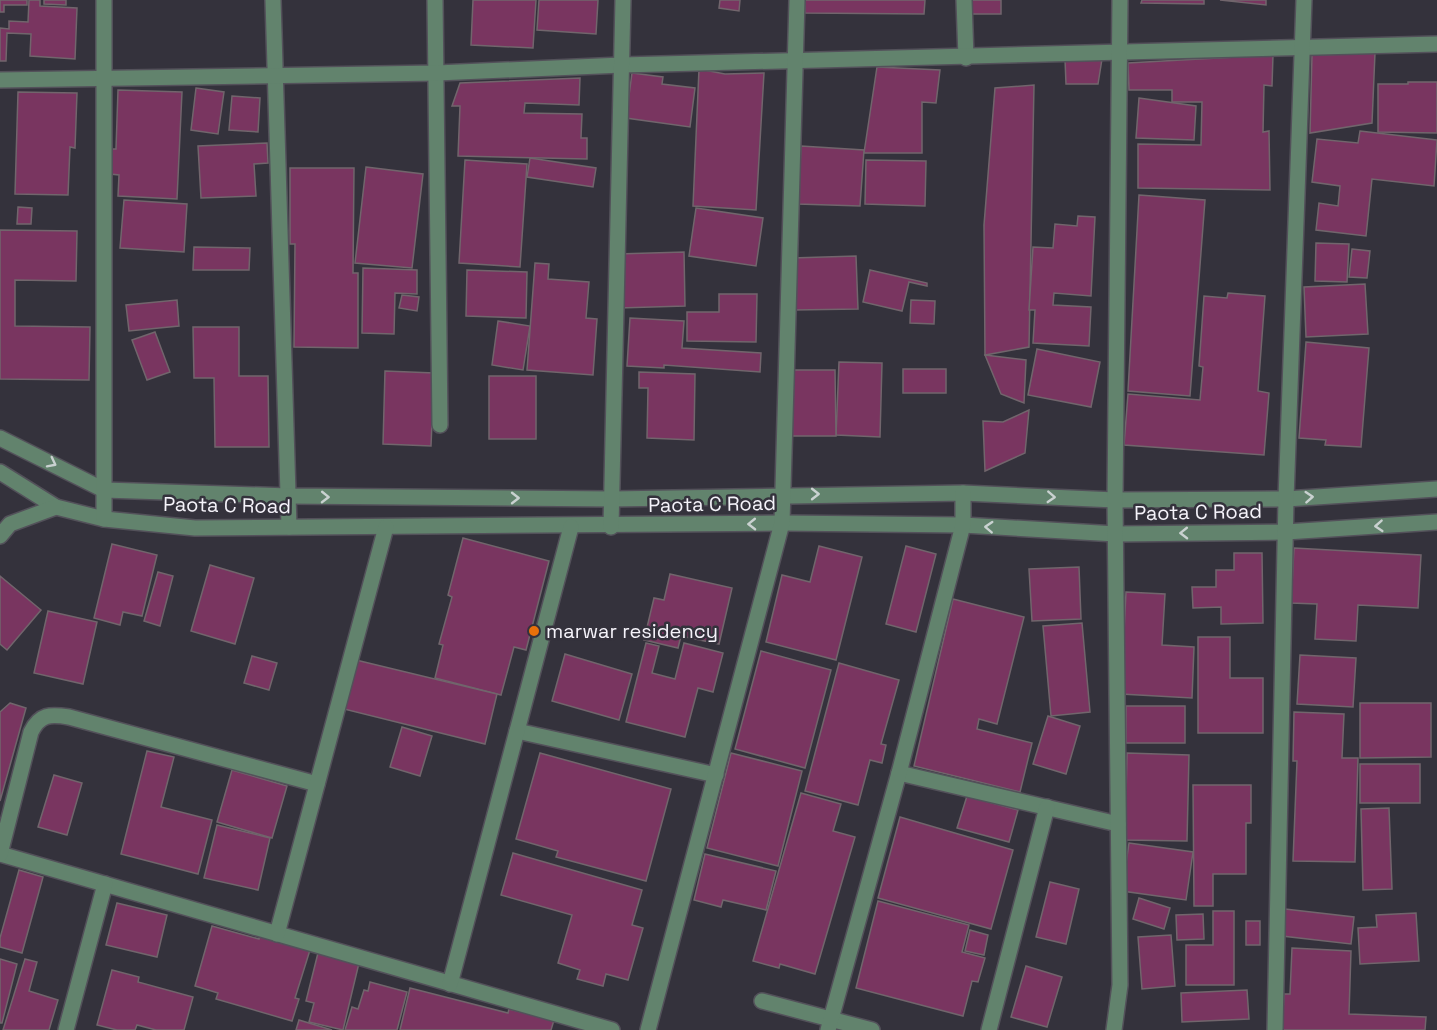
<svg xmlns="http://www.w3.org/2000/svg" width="1437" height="1030" viewBox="0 0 1437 1030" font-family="'Space Grotesk',sans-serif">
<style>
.building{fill:#793560;stroke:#71656c;stroke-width:1.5}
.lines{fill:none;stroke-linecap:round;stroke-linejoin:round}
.minor-casing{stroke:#53515a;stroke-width:18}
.minor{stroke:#62836d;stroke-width:15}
.oneway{stroke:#c9d1d0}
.food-dot{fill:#e8710a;stroke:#34323c;stroke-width:2}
.labels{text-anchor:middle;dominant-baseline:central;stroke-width:5;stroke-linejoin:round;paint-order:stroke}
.street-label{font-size:20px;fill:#f5f3fa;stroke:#34323c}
.poi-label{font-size:20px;fill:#f5f3fa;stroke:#34323c;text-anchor:start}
</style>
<rect width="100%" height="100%" fill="#34323c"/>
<g class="building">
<polygon points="0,0 27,0 27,5 4,5 4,12 0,12"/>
<polygon points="29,0 40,0 40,6 77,8 75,59 30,56 31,34 7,33 6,61 0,61 0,28 9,29 9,21 28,22"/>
<polygon points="44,0 66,0 66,5 44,4"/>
<polygon points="473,0 536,0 533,48 471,45"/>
<polygon points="539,0 598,0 596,34 537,30"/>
<polygon points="720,0 740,0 739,11 719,8"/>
<polygon points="805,0 925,0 924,14 805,13"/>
<rect x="971" y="0" width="30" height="14"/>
<polygon points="1142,0 1204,0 1204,4 1141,3"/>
<polygon points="1220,0 1266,0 1266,5"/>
<polygon points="1375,53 1372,123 1310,133 1312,55"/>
<polygon points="1273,55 1272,86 1264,85 1263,132 1269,131 1270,190 1138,188 1138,144 1201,145 1202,102 1172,102 1172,90 1129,90 1128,63"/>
<polygon points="1065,59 1102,59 1098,84 1066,84"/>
<polygon points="877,67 940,70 936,103 922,102 922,153 864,153"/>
<polygon points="699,69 725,74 764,73 756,210 693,206"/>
<polygon points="632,73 663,77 662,84 695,88 690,127 626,118"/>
<polygon points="580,78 579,105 525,103 524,113 582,114 581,138 587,138 587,159 458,156 460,106 452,106 460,83"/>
<polygon points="1408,82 1437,82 1437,133 1378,132 1378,84 1408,84"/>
<polygon points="1034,85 1029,347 985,355 984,225 995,88"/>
<polygon points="196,88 224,92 218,134 191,130"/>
<polygon points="118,90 182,92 177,199 118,196 119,175 110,174 111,149 116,149"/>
<polygon points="18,92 77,93 75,148 70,147 68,195 15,194"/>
<polygon points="232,96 260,98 258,132 229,130"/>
<polygon points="1139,98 1196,106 1194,140 1136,138"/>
<polygon points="1360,131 1437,140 1434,186 1372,179 1366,236 1316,230 1319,203 1338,206 1340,186 1312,182 1317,139 1358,143"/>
<polygon points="267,143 268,163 254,164 256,196 201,198 198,146"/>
<polygon points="801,146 864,150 860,206 798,204"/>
<polygon points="530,158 596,168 593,187 527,177"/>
<polygon points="465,160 527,164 520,267 459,263"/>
<polygon points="866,160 926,161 925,206 865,204"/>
<polygon points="366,167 423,174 412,268 355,263"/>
<polygon points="290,168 354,168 353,273 358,273 358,348 294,347 295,244 290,244"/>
<polygon points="1139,195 1205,200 1190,396 1128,391"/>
<polygon points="124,200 187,204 184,252 120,248"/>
<polygon points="18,207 32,208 31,224 17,224"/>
<polygon points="696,208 763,218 756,266 689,256"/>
<polygon points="1078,216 1095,217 1091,296 1054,293 1053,305 1091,307 1089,346 1033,343 1035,310 1029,310 1033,247 1053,248 1055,224 1077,226"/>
<polygon points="0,230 77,231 76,281 15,280 15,326 90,327 89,380 0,379"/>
<polygon points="1316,243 1349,244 1347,282 1315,281"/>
<polygon points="194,247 250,248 249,270 193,270"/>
<polygon points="1352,249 1370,251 1367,278 1349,277"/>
<polygon points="684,252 685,306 619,308 617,254"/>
<polygon points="856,256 858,309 794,310 792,258"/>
<polygon points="535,263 549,264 548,279 589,282 586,318 597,319 593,375 527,370"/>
<polygon points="363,268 417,270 417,294 395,293 394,334 362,333"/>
<polygon points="467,270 527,272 526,318 466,316"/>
<polygon points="870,270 927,283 927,286 909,282 902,311 863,302"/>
<polygon points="1365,284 1368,334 1306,337 1304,287"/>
<polygon points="1228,293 1265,296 1258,391 1269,393 1264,455 1124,445 1128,394 1200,400 1203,367 1199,366 1204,296 1227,298"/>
<polygon points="719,294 757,294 756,342 687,341 687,312 719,312"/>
<polygon points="402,295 419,297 417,311 399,308"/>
<polygon points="177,300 179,326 129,331 126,305"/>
<polygon points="911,300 935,301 934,324 910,323"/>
<polygon points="630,318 684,321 682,348 761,353 760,372 664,365 664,368 627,366"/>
<polygon points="498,321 530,326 523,370 492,365"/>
<polygon points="193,327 239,327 239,376 268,376 269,447 215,447 214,378 194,378"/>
<polygon points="155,332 170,372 147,380 132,340"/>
<polygon points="1306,342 1369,348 1361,447 1325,445 1326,440 1299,438"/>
<polygon points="1037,349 1100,362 1091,407 1028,395"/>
<polygon points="985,355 1026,360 1024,403 1001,394"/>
<polygon points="839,362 882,363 880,437 836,435"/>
<rect x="903" y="369" width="43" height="24"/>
<polygon points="791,370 835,370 836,436 792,436"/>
<polygon points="385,371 434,373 431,446 383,444"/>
<polygon points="639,372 695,374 694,440 647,438 648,388 639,388"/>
<rect x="489" y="376" width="47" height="63"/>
<polygon points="1029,410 1025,453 985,471 983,421 1003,422"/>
<polygon points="463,538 549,561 526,650 514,647 501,695 435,678 443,645 439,644 452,597 448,595"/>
<polygon points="112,544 157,555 142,616 123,612 120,625 94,618"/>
<polygon points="819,546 862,557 836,660 766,642 782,575 810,582"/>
<polygon points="906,546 936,554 916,632 886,624"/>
<polygon points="1294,548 1421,555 1418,608 1358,605 1356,641 1315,639 1317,604 1291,603"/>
<polygon points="1234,553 1262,553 1263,623 1221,624 1221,607 1193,608 1192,587 1216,587 1216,570 1234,570"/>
<polygon points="210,565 254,578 235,644 191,631"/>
<polygon points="1079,567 1081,619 1032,621 1029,569"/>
<polygon points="158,572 173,576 160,626 144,621"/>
<polygon points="670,574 732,588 719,644 681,636 678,648 644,640 654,598 664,600"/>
<polygon points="0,576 41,610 7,650 0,644"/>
<polygon points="1126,592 1165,594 1162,645 1194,647 1192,698 1121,694"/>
<polygon points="953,599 1024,617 997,724 979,719 977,729 1032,743 1020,792 914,766"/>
<polygon points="48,611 97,622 83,684 34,673"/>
<polygon points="1082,623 1090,712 1051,716 1043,626"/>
<polygon points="1198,637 1230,637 1230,678 1263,678 1263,733 1198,733"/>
<polygon points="646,643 659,646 652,673 675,679 684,643 723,653 713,692 698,688 685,737 626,722"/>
<polygon points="761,651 831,670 805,768 735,749"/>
<polygon points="565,654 632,674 619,720 552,701"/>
<polygon points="1300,655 1356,658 1353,707 1297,704"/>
<polygon points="252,656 277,663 269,690 244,683"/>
<polygon points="356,660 497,694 485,744 344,709"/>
<polygon points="839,663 899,680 881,744 886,745 882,763 870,760 858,805 805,791"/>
<polygon points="10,703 26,708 0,801 0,712"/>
<polygon points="1360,703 1431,703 1431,757 1360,758"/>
<rect x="1126" y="706" width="59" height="37"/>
<polygon points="1294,712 1344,714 1342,758 1358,758 1355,862 1293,861 1297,761 1293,761"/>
<polygon points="1048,716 1080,726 1066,774 1033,764"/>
<polygon points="402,727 432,736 420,776 390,767"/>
<polygon points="147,751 174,757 161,807 212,820 198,874 121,854"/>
<polygon points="540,753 671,789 646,881 556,857 558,851 516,839"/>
<polygon points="731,753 802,771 778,866 707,848"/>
<polygon points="1127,753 1189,755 1187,841 1125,840"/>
<rect x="1360" y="764" width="60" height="39"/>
<polygon points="232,770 287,786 272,838 217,822"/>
<polygon points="54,775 82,783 67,835 38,827"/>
<polygon points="1193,785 1251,785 1251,823 1246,823 1246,874 1213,874 1213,906 1194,906"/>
<polygon points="801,793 841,804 833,831 855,837 815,974 780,964 779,968 753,961"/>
<polygon points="967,796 1018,810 1009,842 957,828"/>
<polygon points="1389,808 1392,889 1363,890 1361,809"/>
<polygon points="900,817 1013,850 991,929 878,898"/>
<polygon points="217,825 270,838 258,890 204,878"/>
<polygon points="1129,843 1193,852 1186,900 1122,891"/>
<polygon points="513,853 642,890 632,925 643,928 628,980 606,974 603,986 577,979 580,970 558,963 572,915 501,895"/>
<polygon points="705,854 776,871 766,910 723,900 721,907 694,900"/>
<polygon points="19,870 43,877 22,953 0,947 0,938"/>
<polygon points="1050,882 1079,889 1066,944 1036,937"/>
<polygon points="1139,898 1170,908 1164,929 1133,919"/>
<polygon points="878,901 969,925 962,952 985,958 978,982 972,981 963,1016 856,988"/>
<polygon points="117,903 167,915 157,957 106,945"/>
<polygon points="1285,909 1354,917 1351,944 1282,936"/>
<polygon points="1213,911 1234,911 1234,985 1186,985 1186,945 1213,945"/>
<polygon points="1416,913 1419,961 1360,964 1358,928 1377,927 1376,915"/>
<polygon points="1203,914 1204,939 1177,940 1176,915"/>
<rect x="1246" y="921" width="14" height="24"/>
<polygon points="212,926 259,939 260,935 310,950 295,998 299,999 292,1021 216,999 218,993 195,986"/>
<polygon points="970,930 988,935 984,955 965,951"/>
<polygon points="1171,935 1175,986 1142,989 1138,937"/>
<polygon points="1292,948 1351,951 1349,1014 1426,1017 1425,1030 1282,1030 1284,994 1290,994"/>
<polygon points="318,953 359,963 343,1030 309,1022 314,1003 306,1001"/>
<polygon points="0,959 17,964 2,1023 0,1023"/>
<polygon points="25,959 37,962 29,991 58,1000 49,1030 3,1030"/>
<polygon points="1026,966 1062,977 1047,1027 1011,1017"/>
<polygon points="112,970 139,977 138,982 193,997 184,1030 156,1030 137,1025 135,1030 117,1030 97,1025"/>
<polygon points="370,982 407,992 397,1030 345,1030 352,1007 358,1009 364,990 368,991"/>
<polygon points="410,988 508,1013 509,1009 554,1020 551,1030 400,1030"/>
<polygon points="1247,990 1249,1019 1182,1022 1181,993"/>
<polygon points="299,1020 332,1030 296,1030"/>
</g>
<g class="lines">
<defs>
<g id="minor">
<polyline points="273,0 289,527"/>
<polyline points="435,0 440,425"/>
<polyline points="964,0 966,58"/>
<polyline points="0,80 437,73 622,65 1437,44"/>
<polyline points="0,438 104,490 289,496 612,499 963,493 1115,500 1286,499 1437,489"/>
<polyline points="0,472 56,507 104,519 195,528 782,523 963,525 1116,534 1286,532 1437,522"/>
<polyline points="104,519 104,0"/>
<polyline points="611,527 623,0"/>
<polyline points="0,536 10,524 56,507"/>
<polyline points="517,731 716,775"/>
<polyline points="899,773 1118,824"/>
<polyline points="0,854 612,1030"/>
<path d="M0 854 31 732C40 714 50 714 69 717L317 784"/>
<polyline points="277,934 386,527"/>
<polyline points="450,984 571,527"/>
<polyline points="762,1001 872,1030"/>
<polyline points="66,1030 105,884"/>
<polyline points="648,1030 782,523 797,0"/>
<polyline points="828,1030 899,773 963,525 963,493"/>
<polyline points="989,1030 1047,807"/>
<polyline points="1114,1030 1120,985 1115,500 1120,0"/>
<polyline points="1275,1030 1286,499 1304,0"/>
</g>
</defs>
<use href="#minor" class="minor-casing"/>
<use href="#minor" class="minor"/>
</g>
<defs><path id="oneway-chevron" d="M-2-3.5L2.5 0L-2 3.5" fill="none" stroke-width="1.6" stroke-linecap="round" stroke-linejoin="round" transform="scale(1.5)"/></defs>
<g class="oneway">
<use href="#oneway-chevron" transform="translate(52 463) rotate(27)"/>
<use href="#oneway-chevron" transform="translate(815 494)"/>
<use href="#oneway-chevron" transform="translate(325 497) rotate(1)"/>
<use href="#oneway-chevron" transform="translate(1051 497) rotate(3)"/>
<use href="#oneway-chevron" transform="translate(1309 497) rotate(-4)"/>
<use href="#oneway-chevron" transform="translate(515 498)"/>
<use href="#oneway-chevron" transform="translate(752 524) rotate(179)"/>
<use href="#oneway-chevron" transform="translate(1379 526) rotate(176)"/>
<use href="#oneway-chevron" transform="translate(989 527) rotate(-177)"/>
<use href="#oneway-chevron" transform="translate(1184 533) rotate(179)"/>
</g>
<circle class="food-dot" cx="534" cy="631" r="6"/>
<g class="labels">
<g class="street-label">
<text transform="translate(712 504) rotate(-1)">Paota C Road</text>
<text transform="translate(227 505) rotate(1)">Paota C Road</text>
<text transform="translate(1198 512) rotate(-1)">Paota C Road</text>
</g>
<g class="poi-label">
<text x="546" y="631">marwar residency</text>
</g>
</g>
</svg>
